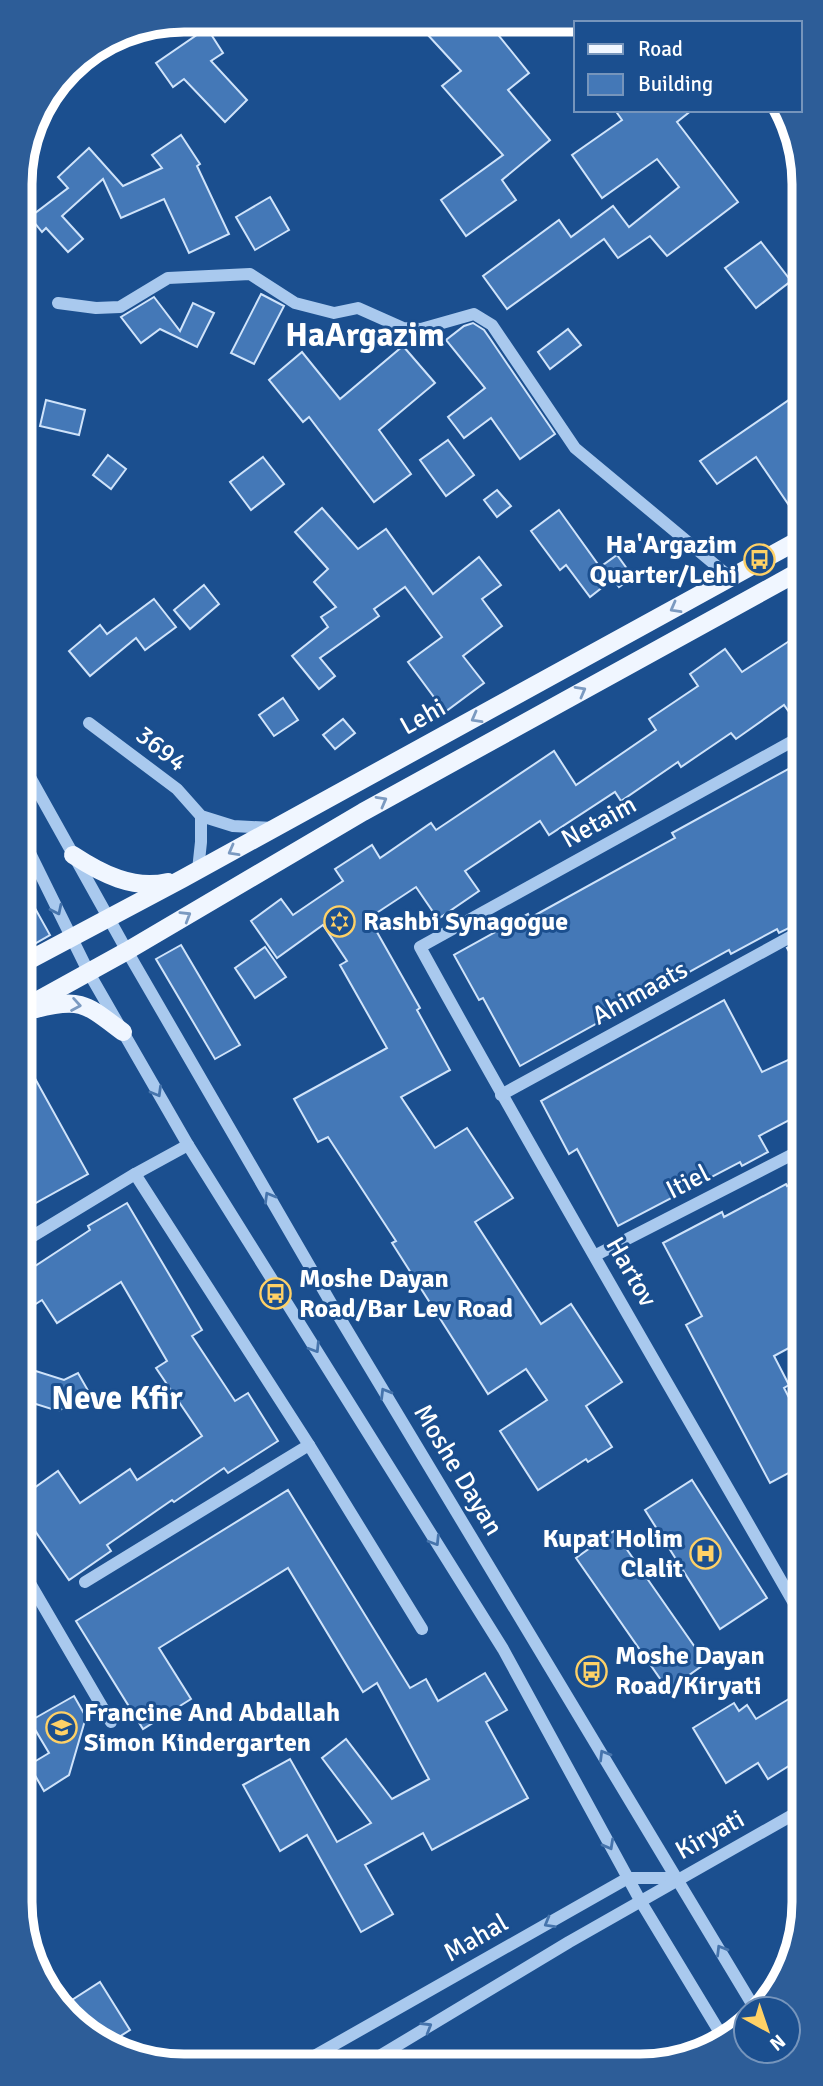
<svg xmlns="http://www.w3.org/2000/svg" width="823" height="2086" viewBox="0 0 823 2086" font-family="Signika,sans-serif">
<style>
.building{fill:#4478b7;stroke:#cfe3fa;stroke-width:2}
.lines{fill:none;stroke-linecap:round;stroke-linejoin:round}
.minor{stroke:#a9c9ee;stroke-width:12}
.major{stroke:#f0f6ff;stroke-width:18}
.oneway{stroke:#7b9ac1}
.oneway2{stroke:#4674ac}
.labels{text-anchor:middle;dominant-baseline:central;stroke-width:6;stroke-linejoin:round;paint-order:stroke}
.poi-label{font-size:26px;font-weight:bold;fill:#fff;stroke:#1b4f8f;text-anchor:start}
.street-label{font-size:26px;fill:#fff;stroke:#1b4f8f}
.district-label{font-size:33px;font-weight:bold;fill:#fff;stroke:#1b4f8f}
.rim{fill:none;stroke:#fff;stroke-width:9}
</style>
<rect width="100%" height="100%" fill="#1b4f8f"/>
<g class="building">
<polygon points="415,21 487,21 529,73 508,90 550,140 502,180 516,200 466,236 441,200 503,155 442,86 461,71"/>
<polygon points="207,28 223,53 211,61 247,100 225,122 184,79 173,87 156,63"/>
<polygon points="615,110 692,110 677,122 738,202 667,256 650,236 618,258 604,239 507,309 483,276 559,220 571,237 613,206 629,227 679,187 657,159 602,198 572,155 622,120"/>
<polygon points="181,135 200,164 197,166 229,234 189,253 164,199 121,218 103,179 62,216 83,239 68,252 46,228 42,232 30,217 68,188 58,177 89,148 123,186 162,168 152,155"/>
<polygon points="270,197 289,230 255,250 236,217"/>
<polygon points="761,242 791,281 756,308 725,268"/>
<polygon points="261,294 284,306 254,364 231,353"/>
<polygon points="154,297 180,331 193,303 214,313 197,347 160,329 141,343 121,317"/>
<polygon points="473,323 484,330 491,340 555,434 520,459 491,418 464,438 448,417 485,388 446,340 464,326"/>
<polygon points="568,329 581,345 550,369 538,352"/>
<polygon points="403,346 435,383 379,430 411,474 374,502 309,417 303,422 269,380 302,352 340,399"/>
<polygon points="799,393 799,440 790,446 799,458 799,520 756,457 717,484 700,461"/>
<polygon points="46,400 85,410 79,435 40,426"/>
<polygon points="448,440 474,475 446,496 420,460"/>
<polygon points="108,455 126,469 111,489 93,475"/>
<polygon points="263,457 284,484 251,510 230,482"/>
<polygon points="497,490 511,506 497,517 484,500"/>
<polygon points="322,508 358,549 386,529 433,594 479,557 501,585 482,599 502,626 463,656 484,683 445,712 408,662 442,637 405,587 374,609 379,616 320,658 335,676 319,689 292,656 328,627 321,617 336,607 314,582 328,569 295,532"/>
<polygon points="559,510 600,567 617,555 633,577 619,587 613,579 590,597 566,565 560,570 531,531"/>
<polygon points="204,585 219,604 190,629 174,610"/>
<polygon points="154,599 176,627 145,650 136,638 90,676 69,651 100,625 107,634"/>
<polygon points="800,634 800,705 789,712 784,705 736,739 731,733 681,767 678,762 621,801 615,792 549,835 540,821 465,871 479,891 438,919 416,887 369,918 420,1008 417,1010 450,1070 401,1097 435,1148 467,1128 513,1198 475,1222 541,1324 571,1304 622,1382 586,1406 612,1447 588,1462 586,1459 538,1490 500,1431 547,1400 526,1369 488,1394 392,1243 396,1241 328,1137 318,1142 294,1099 387,1048 340,965 347,961 323,925 277,958 251,921 281,899 293,915 343,881 335,869 372,845 380,858 431,823 436,830 554,751 576,785 656,730 649,719 698,686 690,674 725,649 742,672"/>
<polygon points="283,698 298,720 274,736 259,715"/>
<polygon points="343,719 355,733 335,749 323,735"/>
<polygon points="790,768 800,786 801,922 779,933 777,929 731,954 729,950 520,1066 483,998 479,1000 454,955 528,914 530,918 675,838 672,833"/>
<polygon points="22,885 50,935 22,951"/>
<polygon points="801,941 801,973 787,948"/>
<polygon points="181,945 240,1045 215,1059 156,959"/>
<polygon points="265,947 286,977 255,998 235,968"/>
<polygon points="724,1000 762,1072 801,1054 801,1114 759,1136 768,1152 742,1166 740,1162 618,1226 577,1149 569,1154 541,1101"/>
<polygon points="22,1055 88,1174 23,1210"/>
<polygon points="801,1178 802,1341 774,1356 789,1385 784,1388 802,1423 802,1466 770,1483 686,1325 702,1316 663,1243 722,1212 724,1217 786,1184 787,1186"/>
<polygon points="127,1203 202,1330 192,1336 235,1401 248,1393 278,1441 228,1473 224,1468 174,1502 172,1500 107,1545 111,1551 69,1580 24,1515 23,1496 58,1471 80,1503 130,1469 137,1480 202,1436 156,1368 167,1361 121,1282 57,1323 42,1300 23,1312 23,1274 90,1230 88,1226"/>
<polygon points="23,1367 64,1380 78,1373 90,1394 58,1411 23,1400"/>
<polygon points="692,1480 767,1598 720,1629 645,1510"/>
<polygon points="288,1490 410,1688 426,1679 438,1701 485,1673 507,1710 486,1722 528,1798 432,1850 423,1833 365,1865 393,1914 361,1932 307,1835 280,1851 243,1785 290,1759 337,1842 371,1823 322,1758 346,1739 392,1799 429,1779 377,1683 363,1692 288,1568 159,1648 191,1699 143,1729 76,1621"/>
<polygon points="614,1531 706,1663 668,1690 576,1558"/>
<polygon points="74,1696 86,1717 69,1775 44,1791 29,1765 49,1753 30,1721"/>
<polygon points="792,1697 803,1715 803,1757 768,1779 758,1763 726,1783 693,1728 734,1703 739,1711 747,1705 756,1719"/>
<polygon points="100,1982 130,2030 111,2042 68,2019 61,2007"/>
</g>
<g class="lines">
<g class="minor">
<polyline points="665,22 666,23"/>
<polyline points="58,303 96,308 120,307 168,278 250,274 295,303 334,313 358,308 403,328 421,329 474,314 492,325 575,448 731,578"/>
<polyline points="89,723 177,789 201,816 233,826 273,828"/>
<path d="M800 737 420 947C544 1173 675 1395 803 1619"/>
<polyline points="21,761 127,951 335,1310 755,2009"/>
<polyline points="22,837 89,973 188,1145 503,1649 641,1902 722,2036"/>
<polyline points="198,870 201,842 201,816"/>
<polyline points="501,1095 801,931"/>
<polyline points="188,1145 135,1174 309,1445 422,1629"/>
<polyline points="23,1242 135,1174"/>
<polyline points="596,1255 801,1150"/>
<polyline points="24,1573 111,1722"/>
<polyline points="85,1582 309,1445"/>
<polyline points="302,2063 628,1878 678,1878"/>
<polyline points="368,2063 569,1942 803,1809"/>
</g>
<g class="major">
<path d="M73 855C102 874 133 890 168 882"/>
<polyline points="22,964 182,879 799,540"/>
<polyline points="22,1009 127,951 363,812 800,571"/>
<path d="M36 1009C82 997 87 1005 123 1032"/>
</g>
</g>
<defs><path id="oneway-chevron" d="M-2-3.5L2.5 0L-2 3.5" fill="none" stroke-width="1.6" stroke-linecap="round" stroke-linejoin="round" transform="scale(1.75)"/></defs>
<g class="oneway">
<use href="#oneway-chevron" transform="translate(675 608) rotate(151)"/>
<use href="#oneway-chevron" transform="translate(581 691) rotate(-29)"/>
<use href="#oneway-chevron" transform="translate(476 718) rotate(151)"/>
<use href="#oneway-chevron" transform="translate(382 801) rotate(-29)"/>
<use href="#oneway-chevron" transform="translate(233 851) rotate(151)"/>
<use href="#oneway-chevron" transform="translate(186 916) rotate(-31)"/>
<use href="#oneway-chevron" transform="translate(76 1005) rotate(10)"/>
</g>
<g class="oneway2">
<use href="#oneway-chevron" transform="translate(57 910) rotate(64)"/>
<use href="#oneway-chevron" transform="translate(157 1092) rotate(60)"/>
<use href="#oneway-chevron" transform="translate(269 1197) rotate(-120)"/>
<use href="#oneway-chevron" transform="translate(315 1348) rotate(58)"/>
<use href="#oneway-chevron" transform="translate(385 1393) rotate(-121)"/>
<use href="#oneway-chevron" transform="translate(435 1541) rotate(58)"/>
<use href="#oneway-chevron" transform="translate(604 1755) rotate(-121)"/>
<use href="#oneway-chevron" transform="translate(609 1845) rotate(61)"/>
<use href="#oneway-chevron" transform="translate(549 1923) rotate(150)"/>
<use href="#oneway-chevron" transform="translate(721 1950) rotate(-121)"/>
<use href="#oneway-chevron" transform="translate(427 2027) rotate(-31)"/>
</g>
<defs>
<symbol id="bus-ring" viewBox="-11 -11 22 22"><circle r="9.5" fill="#1b4f8f" stroke="#ffd166" stroke-width="1.5"/><path d="M-5-6H5V4H4V6H2V4H-2V6H-4V4H-5ZM-3.5-4V0h7V-4ZM-3.5 1.2v1.5H-2V1.2ZM2 1.2v1.5H3.5V1.2Z" fill="#ffd166"/></symbol>
<symbol id="synagogue-ring" viewBox="-11 -11 22 22"><circle r="9.5" fill="#1b4f8f" stroke="#ffd166" stroke-width="1.5"/><path d="M0-6.5L5.6 3.2H-5.6ZM0 6.5L5.6-3.2H-5.6Z" fill="#ffd166"/></symbol>
<symbol id="hospital-ring" viewBox="-11 -11 22 22"><circle r="9.5" fill="#1b4f8f" stroke="#ffd166" stroke-width="1.5"/><path d="M-5-5h3v3.5h4V-5h3V5h-3V1.5h-4V5h-3Z" fill="#ffd166"/></symbol>
<symbol id="school-ring" viewBox="-11 -11 22 22"><circle r="9.5" fill="#1b4f8f" stroke="#ffd166" stroke-width="1.5"/><path d="M0-5L7-2L0 1L-7-2ZM-4 1L0 2.5L4 1V4Q0 6-4 4Z" fill="#ffd166"/></symbol>
</defs>
<g fill-rule="evenodd">
<use href="#bus-ring" x="742" y="542" width="35" height="35"/>
<use href="#synagogue-ring" x="322" y="904" width="35" height="35"/>
<use href="#bus-ring" x="258" y="1276" width="35" height="35"/>
<use href="#hospital-ring" x="688" y="1536" width="35" height="35"/>
<use href="#bus-ring" x="574" y="1654" width="35" height="35"/>
<use href="#school-ring" x="44" y="1710" width="35" height="35"/>
</g>
<g class="labels">
<g class="poi-label">
<text x="737" y="545" text-anchor="end">Ha'Argazim<tspan x="737" dy="30">Quarter/Lehi</tspan></text>
<text x="363" y="922">Rashbi Synagogue</text>
<text x="299" y="1279">Moshe Dayan<tspan x="299" dy="30">Road/Bar Lev Road</tspan></text>
<text x="683" y="1539" text-anchor="end">Kupat Holim<tspan x="683" dy="30">Clalit</tspan></text>
<text x="615" y="1656">Moshe Dayan<tspan x="615" dy="30">Road/Kiryati</tspan></text>
<text x="84" y="1713">Francine And Abdallah<tspan x="84" dy="30">Simon Kindergarten</tspan></text>
</g>
<g class="street-label">
<text transform="translate(423 717) rotate(-29)">Lehi</text>
<text transform="translate(161 749) rotate(38)">3694</text>
<text transform="translate(599 822) rotate(-29)">Netaim</text>
<text transform="translate(640 993) rotate(-29)">Ahimaats</text>
<text transform="translate(688 1182) rotate(-27)">Itiel</text>
<text transform="translate(631 1272) rotate(60)">Hartov</text>
<text transform="translate(458 1470) rotate(59)">Moshe Dayan</text>
<text transform="translate(710 1835) rotate(-29)">Kiryati</text>
<text transform="translate(476 1938) rotate(-30)">Mahal</text>
</g>
<g class="district-label">
<text x="365" y="335">HaArgazim</text>
<text x="117" y="1398">Neve Kfir</text>
</g>
</g>
<path d="M0 0H823V2086H0ZM184 32H640A152 152 0 0 1 792 184V1902A152 152 0 0 1 640 2054H184A152 152 0 0 1 32 1902V184A152 152 0 0 1 184 32Z" fill="#2d5d98" fill-rule="evenodd"/>
<path class="rim" d="M184 32H640A152 152 0 0 1 792 184V1902A152 152 0 0 1 640 2054H184A152 152 0 0 1 32 1902V184A152 152 0 0 1 184 32Z"/>
<rect x="574" y="21" width="228" height="91" fill="#1b4f8f" stroke="#7695bc" stroke-width="2"/>
<rect x="588" y="44" width="35" height="10" fill="#f0f6ff" stroke="#7695bc" stroke-width="2"/>
<text x="638" y="56" font-size="21" fill="#ffffff">Road</text>
<rect x="588" y="74" width="35" height="21" fill="#4478b7" stroke="#7695bc" stroke-width="2"/>
<text x="638" y="91" font-size="21" fill="#ffffff">Building</text>
<g transform="translate(767 2030) rotate(140)"><circle r="33" fill="#1b4f8f" stroke="#7695bc" stroke-width="2"/>
<path d="M0-5L12 26L0 18L-12 26Z" fill="#ffd166"/>
<text y="-10" font-size="19" font-weight="bold" text-anchor="middle" fill="#ffffff">N</text>
</g>
</svg>
